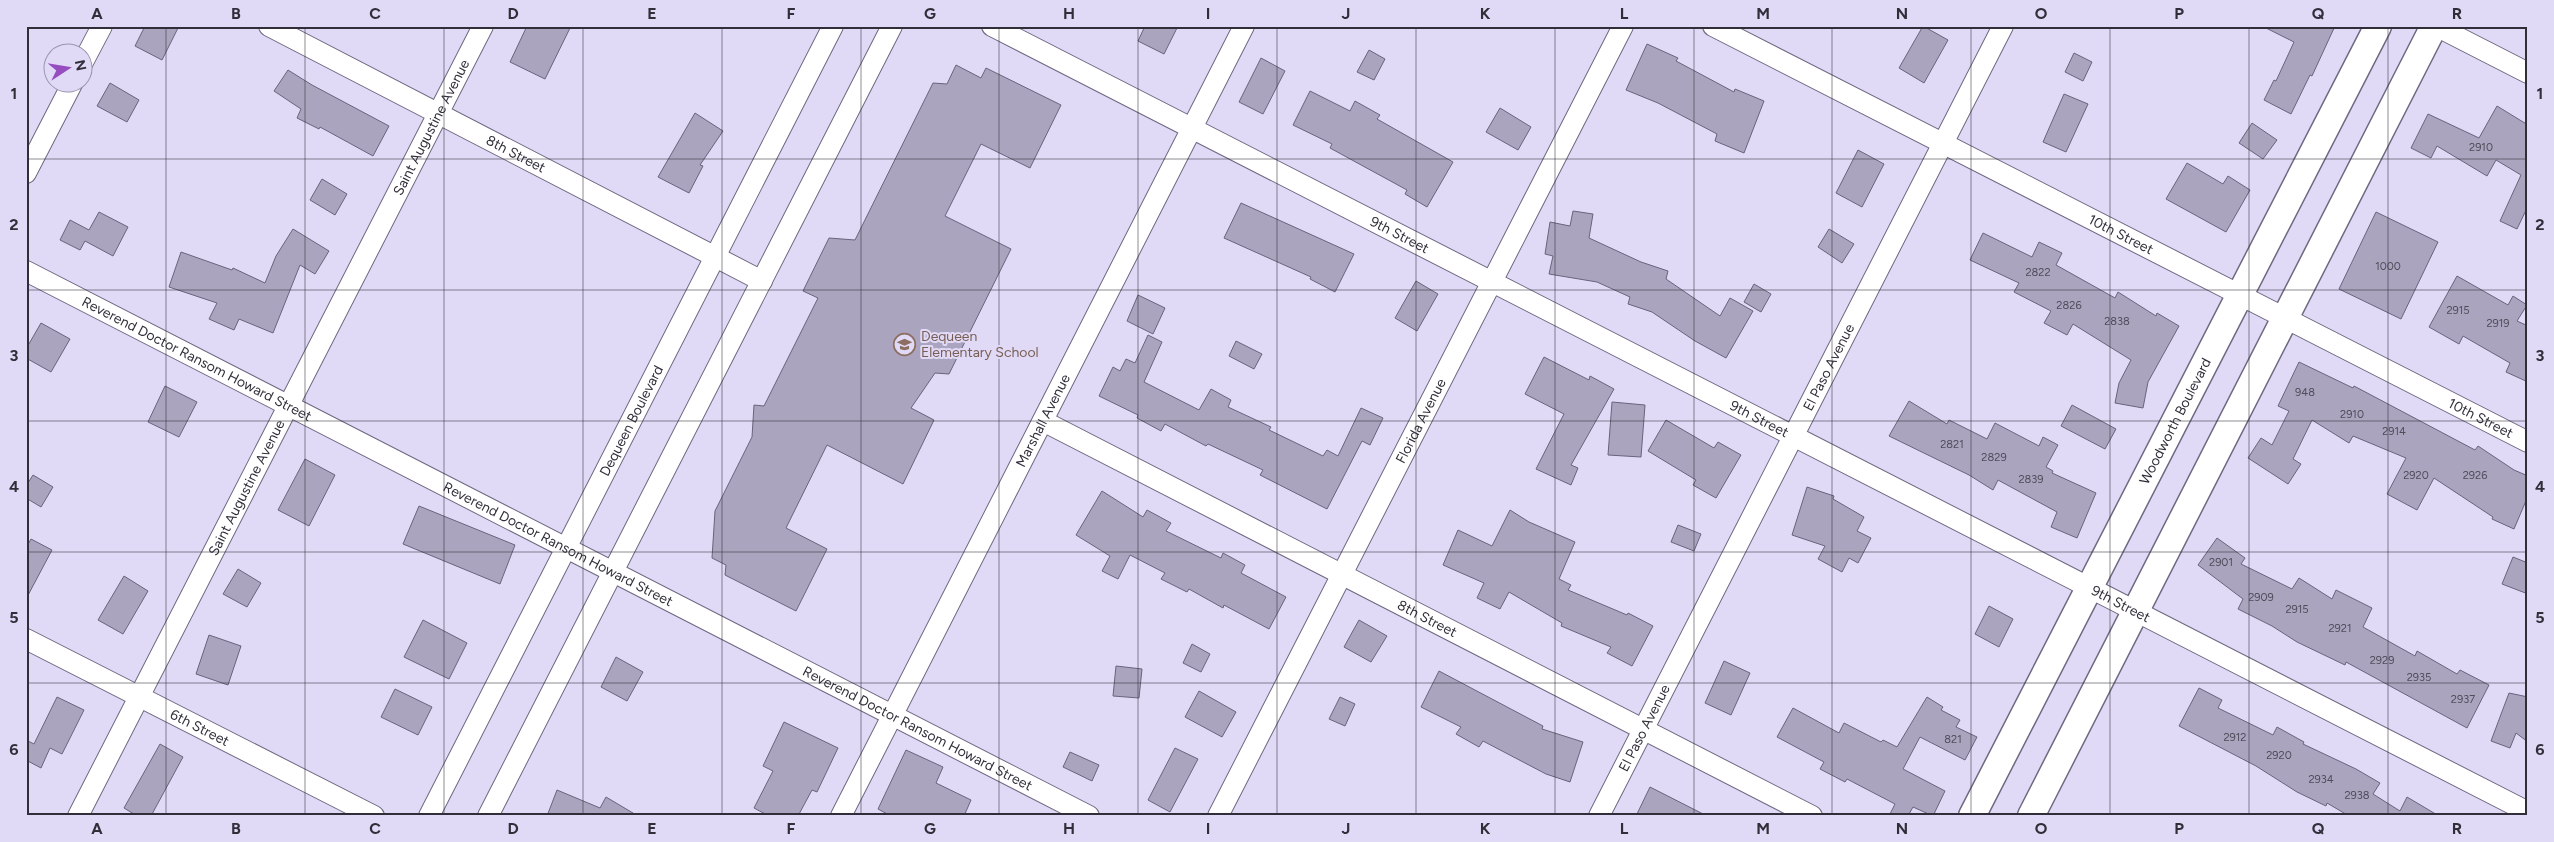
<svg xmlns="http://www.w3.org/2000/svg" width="2554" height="842" viewBox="0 0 2554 842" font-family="Figtree,sans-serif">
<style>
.building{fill:#aba4bf;stroke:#6a637c}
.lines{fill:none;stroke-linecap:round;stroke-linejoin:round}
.minor-casing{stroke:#6f6881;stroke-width:22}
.major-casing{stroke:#6f6881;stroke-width:29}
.minor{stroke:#fff;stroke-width:20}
.major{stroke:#fff;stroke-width:26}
.grid{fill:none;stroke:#312e39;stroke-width:1;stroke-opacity:0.55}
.labels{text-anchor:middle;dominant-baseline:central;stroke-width:4;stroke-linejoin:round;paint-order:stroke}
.number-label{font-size:11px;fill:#504c5a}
.street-label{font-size:14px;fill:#312e39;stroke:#e1daf7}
.education-label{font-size:14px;fill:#785e54;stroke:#e1daf7;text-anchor:start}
.neatline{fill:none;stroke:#312e39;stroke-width:2}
.grid-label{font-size:16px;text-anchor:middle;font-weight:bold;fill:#312e39}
</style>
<rect width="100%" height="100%" fill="#e1daf7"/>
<g class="building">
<polygon points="145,26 179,26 162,60 135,46"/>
<polygon points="527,26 571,26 545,79 510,62"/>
<polygon points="1145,26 1178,26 1164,54 1138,41"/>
<polygon points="1923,26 1948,40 1924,83 1899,68"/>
<polygon points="2262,26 2335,26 2312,76 2310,75 2291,114 2264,100 2274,80 2276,81 2294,42"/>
<polygon points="1647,44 1678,58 1676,61 1734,92 1735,89 1764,101 1744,153 1715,141 1717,134 1658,103 1626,90"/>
<polygon points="1369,50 1385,59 1374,80 1357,72"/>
<polygon points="2074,53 2092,62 2083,81 2065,72"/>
<polygon points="1261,58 1285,71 1263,114 1239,102"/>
<polygon points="956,65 981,78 986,68 1061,105 1030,168 981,144 945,216 1011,249 949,374 935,373 911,408 934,420 903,484 827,445 786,528 827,549 796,611 725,575 726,565 712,558 715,511 752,437 754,405 764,406 818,298 803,291 829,238 855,240 933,83 947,84"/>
<polygon points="288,70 312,85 389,126 373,156 320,127 319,129 297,118 301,109 274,91"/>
<polygon points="110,83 139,100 127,122 97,106"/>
<polygon points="1310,91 1350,111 1355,101 1380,115 1377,119 1453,162 1427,207 1405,194 1407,190 1330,148 1332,144 1293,125"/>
<polygon points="2064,94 2088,104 2066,152 2043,142"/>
<polygon points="2497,106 2528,125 2528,206 2517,229 2500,221 2521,175 2496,160 2487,176 2437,146 2431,158 2411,148 2428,114 2479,138"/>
<polygon points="1500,108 1531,127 1518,150 1486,132"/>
<polygon points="695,113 723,131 700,165 703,166 689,193 658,177"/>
<polygon points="2252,123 2277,140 2263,159 2239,143"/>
<polygon points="1858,150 1884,164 1862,207 1836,193"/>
<polygon points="2187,163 2223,184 2228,176 2250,190 2226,232 2166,199"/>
<polygon points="322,179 347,194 335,215 310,200"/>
<polygon points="1241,203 1354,254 1335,292 1310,279 1311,277 1224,238"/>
<polygon points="1573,211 1593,214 1589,238 1641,262 1668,271 1666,279 1720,316 1730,298 1753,311 1726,358 1695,341 1652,312 1628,304 1630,297 1597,282 1549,274 1553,256 1545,254 1550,222 1570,226"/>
<polygon points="99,212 128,227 113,256 85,241 80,250 60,240 70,220 89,230"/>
<polygon points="2376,212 2438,242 2401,319 2339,289"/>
<polygon points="293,229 329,251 315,274 300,265 273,333 239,319 234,330 209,319 217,303 169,287 181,252 232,270 233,268 265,283 276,256"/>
<polygon points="1829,229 1854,244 1842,263 1818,247"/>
<polygon points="1983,233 2032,257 2039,242 2062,253 2056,265 2115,298 2118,292 2156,316 2157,313 2179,326 2148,382 2143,408 2115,403 2119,383 2131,360 2073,324 2067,335 2044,323 2051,311 2014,292 2019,283 1970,260"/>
<polygon points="2457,276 2508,305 2513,296 2527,305 2517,321 2528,326 2528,382 2506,372 2510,363 2463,336 2459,344 2429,327"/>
<polygon points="1416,281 1438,294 1417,331 1395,318"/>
<polygon points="1754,284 1771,294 1761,312 1744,302"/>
<polygon points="1138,295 1165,308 1153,334 1127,321"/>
<polygon points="41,323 70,339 51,372 26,358 26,349"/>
<polygon points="1148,335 1162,342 1144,382 1199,410 1211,389 1231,400 1228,407 1271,427 1269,430 1323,456 1327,450 1338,456 1361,408 1383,418 1370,445 1362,441 1327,509 1260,475 1263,470 1208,444 1206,446 1165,424 1161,431 1137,418 1138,415 1099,396 1113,367 1120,371 1126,359 1135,363"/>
<polygon points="1236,341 1262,354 1254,369 1229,356"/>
<polygon points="1544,357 1589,380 1590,376 1614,389 1571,465 1578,468 1571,485 1536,469 1564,414 1525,394"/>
<polygon points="2299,362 2353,388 2354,386 2475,450 2478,446 2514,470 2528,476 2528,496 2514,529 2492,519 2493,517 2434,478 2417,510 2387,494 2406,458 2353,436 2349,443 2312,420 2293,459 2301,464 2288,484 2248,458 2261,438 2272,445 2289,411 2278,406"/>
<polygon points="165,386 197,402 179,437 148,422"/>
<polygon points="1909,401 1947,424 1949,420 1987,439 1995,423 2039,446 2043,437 2058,445 2046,467 2053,471 2052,473 2096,493 2077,538 2051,527 2057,512 1998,480 1993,490 1969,475 1889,436"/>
<polygon points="1612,402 1645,405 1641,457 1608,455"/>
<polygon points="2072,405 2116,429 2105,449 2061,426"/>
<polygon points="1666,420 1714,448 1718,442 1741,455 1716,498 1693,485 1696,480 1648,451"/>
<polygon points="305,459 335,475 309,526 278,510"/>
<polygon points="33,475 53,487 41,507 26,498 26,486"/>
<polygon points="1807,487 1834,496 1833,499 1864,517 1857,531 1871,538 1858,563 1849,558 1842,572 1818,559 1825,546 1792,535"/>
<polygon points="1102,491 1143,517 1147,510 1171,523 1166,531 1221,558 1223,553 1245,565 1241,573 1286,597 1269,629 1224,605 1223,608 1189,589 1187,592 1161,579 1165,573 1130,555 1118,579 1102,571 1110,556 1076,535"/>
<polygon points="419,506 515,545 500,584 403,544"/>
<polygon points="1510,510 1529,522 1575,542 1559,579 1571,585 1568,590 1627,615 1628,613 1653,626 1632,666 1607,653 1611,647 1561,626 1562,623 1509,592 1500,609 1477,598 1484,583 1443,565 1458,530 1492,546"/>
<polygon points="1678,525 1701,534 1694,551 1671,542"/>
<polygon points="2217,538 2245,558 2241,564 2292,589 2299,578 2332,599 2336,590 2372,608 2363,627 2415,656 2417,651 2457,674 2460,670 2489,685 2467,728 2346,662 2345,665 2297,642 2272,626 2238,609 2243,599 2198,565"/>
<polygon points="31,539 52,550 26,599 26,548"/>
<polygon points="2513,557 2528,563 2528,594 2502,584"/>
<polygon points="238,569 261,583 247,607 223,594"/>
<polygon points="124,576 148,591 123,634 98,620"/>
<polygon points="1989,606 2013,619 1999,647 1975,634"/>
<polygon points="423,620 467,643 449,679 404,657"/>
<polygon points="1359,620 1387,636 1371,662 1344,647"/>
<polygon points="209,635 241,646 228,685 196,674"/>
<polygon points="1192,644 1210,654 1201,672 1183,663"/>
<polygon points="616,657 643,672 627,701 601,687"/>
<polygon points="1724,661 1750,673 1731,715 1705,703"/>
<polygon points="1116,666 1142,669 1139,698 1113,696"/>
<polygon points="1439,671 1543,726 1542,729 1583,742 1570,782 1546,774 1483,741 1479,747 1456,734 1461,727 1421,707"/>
<polygon points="2199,688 2222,700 2218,708 2273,735 2277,727 2304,742 2303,744 2356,769 2380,783 2373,794 2400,811 2407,797 2439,816 2349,816 2327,803 2326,806 2297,792 2256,766 2179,726"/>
<polygon points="395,689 432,707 418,735 381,717"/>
<polygon points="1199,691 1236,712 1222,737 1185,717"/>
<polygon points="2509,693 2528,697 2528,742 2516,733 2510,748 2491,741"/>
<polygon points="57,697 84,710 62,754 50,748 41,768 26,760 26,740 34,744"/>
<polygon points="1340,697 1355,704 1345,726 1329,719"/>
<polygon points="1927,697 1943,707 1941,710 1960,720 1956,727 1977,737 1965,760 1920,737 1903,769 1945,791 1933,816 1913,807 1908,816 1889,816 1895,804 1847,779 1845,782 1820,769 1824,762 1777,737 1793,708 1839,733 1844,723 1881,742 1883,740 1897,747"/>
<polygon points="784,722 838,748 817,792 812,790 798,816 769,816 754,808 773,771 763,766"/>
<polygon points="160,744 183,757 151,816 137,816 124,808"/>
<polygon points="1175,748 1198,759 1170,812 1148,800"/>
<polygon points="906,750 943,767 936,783 971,800 964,816 891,816 878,809"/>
<polygon points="1070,752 1099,765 1092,781 1063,767"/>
<polygon points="1650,787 1707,816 1636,816"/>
<polygon points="557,790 600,808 606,797 638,816 547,816"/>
</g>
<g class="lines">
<defs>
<g id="minor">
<path id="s1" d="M269 26 762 281"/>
<path id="s2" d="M992 26 2528 812"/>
<path id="s3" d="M1713 26 2528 442"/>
<polyline points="2436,26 2528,73"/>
<polyline points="82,64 102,26"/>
<polyline points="26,173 73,82"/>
<path id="s4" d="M26 271 1089 816"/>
<path id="s5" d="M1043 421 1812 816"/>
<path id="s6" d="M26 639 374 816"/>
<path id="s7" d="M78 816 483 26"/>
<path id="s8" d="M429 816 833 26"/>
<polyline points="488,816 892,26"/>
<path id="s9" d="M841 816 1244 26"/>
<path id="s10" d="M1218 816 1623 26"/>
<path id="s11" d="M1599 816 2003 26"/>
</g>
<g id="major">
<path id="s12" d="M1972 816 2378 26"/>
<polyline points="2031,816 2434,26"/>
</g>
</defs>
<use href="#minor" class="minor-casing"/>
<use href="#major" class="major-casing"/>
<use href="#minor" class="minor"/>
<use href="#major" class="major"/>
</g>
<path class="grid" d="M166 26V816M305 26V816M444 26V816M583 26V816M722 26V816M861 26V816M999 26V816M1138 26V816M1277 26V816M1416 26V816M1555 26V816M1694 26V816M1832 26V816M1971 26V816M2110 26V816M2249 26V816M2388 26V816M26 159H2528M26 290H2528M26 421H2528M26 552H2528M26 683H2528"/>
<defs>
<symbol id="school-ring" viewBox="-11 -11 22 22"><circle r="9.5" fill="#e1daf7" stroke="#8d6e63" stroke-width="1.5"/><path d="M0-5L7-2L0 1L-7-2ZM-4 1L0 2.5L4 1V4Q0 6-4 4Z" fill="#8d6e63"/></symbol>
</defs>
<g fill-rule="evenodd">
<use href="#school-ring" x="892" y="332" width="25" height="25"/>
</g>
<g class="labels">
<g class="number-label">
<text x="2481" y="147">2910</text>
<text x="2388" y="266">1000</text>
<text x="2038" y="272">2822</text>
<text x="2069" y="305">2826</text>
<text x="2458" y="310">2915</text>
<text x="2117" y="321">2838</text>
<text x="2498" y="323">2919</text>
<text x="2305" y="392">948</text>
<text x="2352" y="414">2910</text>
<text x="2394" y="431">2914</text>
<text x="1952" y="444">2821</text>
<text x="1994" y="457">2829</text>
<text x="2416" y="475">2920</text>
<text x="2475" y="475">2926</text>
<text x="2031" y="479">2839</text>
<text x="2221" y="562">2901</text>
<text x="2261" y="597">2909</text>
<text x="2297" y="609">2915</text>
<text x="2340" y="628">2921</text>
<text x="2382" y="660">2929</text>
<text x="2419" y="677">2935</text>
<text x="2463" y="699">2937</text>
<text x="2235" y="737">2912</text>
<text x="1953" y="739">821</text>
<text x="2279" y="755">2920</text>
<text x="2321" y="779">2934</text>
<text x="2357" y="795">2938</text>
</g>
<g class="street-label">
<text stroke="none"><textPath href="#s7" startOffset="774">Saint Augustine Avenue</textPath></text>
<text stroke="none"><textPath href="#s1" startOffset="278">8th Street</textPath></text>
<text stroke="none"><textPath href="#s2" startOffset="458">9th Street</textPath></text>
<text stroke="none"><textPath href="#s3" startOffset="458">10th Street</textPath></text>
<text stroke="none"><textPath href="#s4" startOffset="192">Reverend Doctor Ransom Howard Street</textPath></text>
<text stroke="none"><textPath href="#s11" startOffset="504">El Paso Avenue</textPath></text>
<text stroke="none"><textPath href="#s3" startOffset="862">10th Street</textPath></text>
<text stroke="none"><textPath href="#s2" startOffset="862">9th Street</textPath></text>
<text stroke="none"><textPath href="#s8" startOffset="444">Dequeen Boulevard</textPath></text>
<text stroke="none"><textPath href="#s9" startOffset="444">Marshall Avenue</textPath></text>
<text stroke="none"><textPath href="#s10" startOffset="444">Florida Avenue</textPath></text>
<text stroke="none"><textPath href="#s12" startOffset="444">Woodworth Boulevard</textPath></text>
<text stroke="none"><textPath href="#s7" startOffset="369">Saint Augustine Avenue</textPath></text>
<text stroke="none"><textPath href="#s4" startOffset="598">Reverend Doctor Ransom Howard Street</textPath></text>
<text stroke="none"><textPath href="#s2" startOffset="1268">9th Street</textPath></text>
<text stroke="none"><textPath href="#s5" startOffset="432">8th Street</textPath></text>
<text stroke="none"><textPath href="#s6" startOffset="195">6th Street</textPath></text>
<text stroke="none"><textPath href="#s4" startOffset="1002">Reverend Doctor Ransom Howard Street</textPath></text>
<text stroke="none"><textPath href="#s11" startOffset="99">El Paso Avenue</textPath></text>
</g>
<g class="education-label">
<text x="921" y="336">Dequeen<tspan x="921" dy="16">Elementary School</tspan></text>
</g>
</g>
<rect width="2554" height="842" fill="none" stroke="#e1daf7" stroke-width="55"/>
<g transform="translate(68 68) rotate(78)"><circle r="24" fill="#e1daf7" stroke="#9b95ab"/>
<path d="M0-4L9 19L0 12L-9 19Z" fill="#954dc0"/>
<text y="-8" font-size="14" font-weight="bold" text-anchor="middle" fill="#312e39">N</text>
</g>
<rect x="28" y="28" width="2498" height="786" class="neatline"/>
<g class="grid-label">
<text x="97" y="19">A</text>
<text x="236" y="19">B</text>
<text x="375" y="19">C</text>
<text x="513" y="19">D</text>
<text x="652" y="19">E</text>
<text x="791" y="19">F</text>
<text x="930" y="19">G</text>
<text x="1069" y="19">H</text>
<text x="1208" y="19">I</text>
<text x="1346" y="19">J</text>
<text x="1485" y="19">K</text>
<text x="1624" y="19">L</text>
<text x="1763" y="19">M</text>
<text x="1902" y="19">N</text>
<text x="2041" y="19">O</text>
<text x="2179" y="19">P</text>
<text x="2318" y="19">Q</text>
<text x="2457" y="19">R</text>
<text x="14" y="99">1</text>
<text x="2540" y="99">1</text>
<text x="14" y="230">2</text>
<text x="2540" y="230">2</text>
<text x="14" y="361">3</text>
<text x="2540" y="361">3</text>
<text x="14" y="492">4</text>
<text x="2540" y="492">4</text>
<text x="14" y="623">5</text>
<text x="2540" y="623">5</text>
<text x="14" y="755">6</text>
<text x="2540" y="755">6</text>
<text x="97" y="834">A</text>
<text x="236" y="834">B</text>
<text x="375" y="834">C</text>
<text x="513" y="834">D</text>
<text x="652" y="834">E</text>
<text x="791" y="834">F</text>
<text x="930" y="834">G</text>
<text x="1069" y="834">H</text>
<text x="1208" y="834">I</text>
<text x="1346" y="834">J</text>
<text x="1485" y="834">K</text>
<text x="1624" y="834">L</text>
<text x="1763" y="834">M</text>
<text x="1902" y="834">N</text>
<text x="2041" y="834">O</text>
<text x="2179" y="834">P</text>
<text x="2318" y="834">Q</text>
<text x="2457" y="834">R</text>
</g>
</svg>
